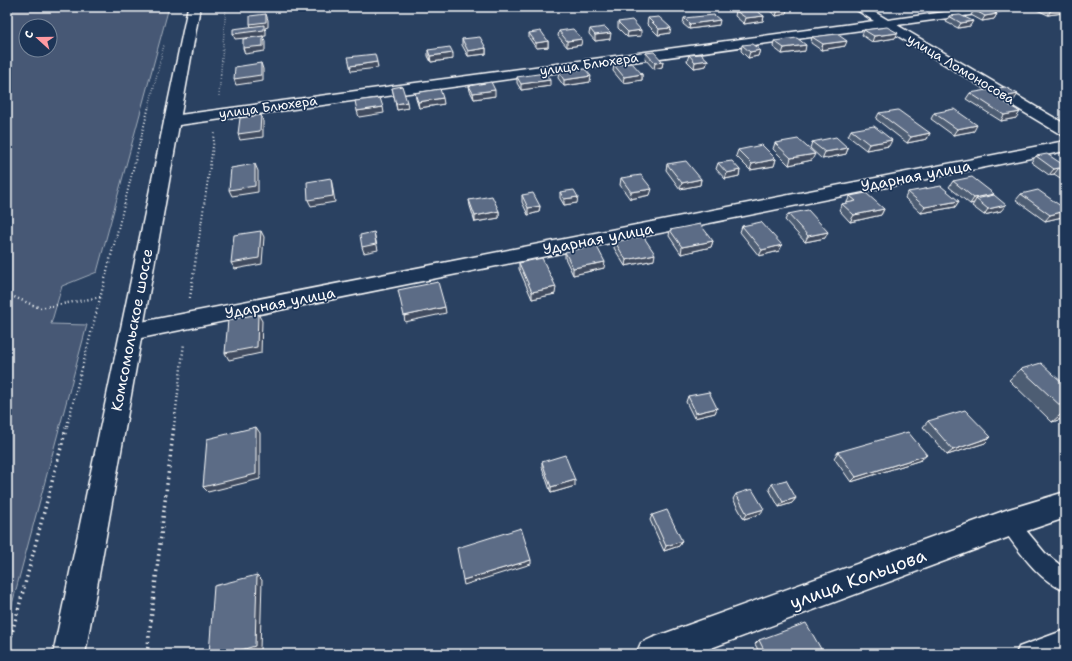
<svg xmlns="http://www.w3.org/2000/svg" width="1072" height="661" viewBox="0 0 1072 661" font-family="'Shantell Sans',sans-serif">
<style>
.green{fill:#465975;stroke:#a2acba;fill-rule:evenodd}
.lines{fill:none;stroke-linecap:round;stroke-linejoin:round}
.service-casing{stroke:#fff;stroke-width:3}
.minor-casing{stroke:#fff;stroke-width:3}
.secondary-casing{stroke:#fff;stroke-width:3}
.path-far3{stroke:#fff;stroke-width:1.5;stroke-dasharray:0.5 2;stroke-linecap:butt}
.path-far2{stroke:#fff;stroke-width:2;stroke-dasharray:1 2.5;stroke-linecap:butt}
.path-far1{stroke:#fff;stroke-width:2.5;stroke-dasharray:1 3;stroke-linecap:butt}
.path{stroke:#fff;stroke-width:3.5;stroke-dasharray:1.5 4;stroke-linecap:butt}
.service{fill:#1d3557;fill-rule:evenodd}
.minor{fill:#1d3557;fill-rule:evenodd}
.secondary{fill:#1d3557;fill-rule:evenodd}
.wall{fill:#4e5d73;stroke:#fff}
.shaded-wall{fill:#404c5e;stroke:#fff}
.building{fill:#5b6c86;stroke:#fff}
.labels{text-anchor:middle;dominant-baseline:central;stroke-width:3.5;stroke-linejoin:round;paint-order:stroke}
.far-street-label{font-size:13px;fill:#fff;stroke:#1d3557}
.street-label{font-size:15px;fill:#fff;stroke:#1d3557}
.near-street-label{font-size:18px;fill:#fff;stroke:#1d3557}
</style>
<rect width="100%" height="100%" fill="#2a4161"/>
<filter id="ink" filterUnits="userSpaceOnUse"><feTurbulence type="fractalNoise" baseFrequency=".025" numOctaves="2"/><feDisplacementMap in="SourceGraphic" scale="8" xChannelSelector="R" yChannelSelector="G"/><feConvolveMatrix kernelMatrix="1 2 1 2 8 2 1 2 1" color-interpolation-filters="sRGB"/></filter>
<g filter="url(#ink)">
<path class="green" d="M7 7H169L97 272 62 286 51 324 87 325 7 623ZM26 26H50V50H26Z"/>
<g class="lines">
<defs>
<g id="service">
<path d="M1009 514 1015 517 1045 553 1065 569V591C1037 579 1020 552 1003 529L1000 523 1003 517Z"/>
<polygon points="1065,630 1065,650 1054,654 1016,654 1019,647"/>
</g>
<g id="minor">
<polygon points="852,7 866,7 888,20 980,7 1012,7 1010,9 1006,10 897,25 1065,124 1065,136 1060,134 883,27 172,126 167,124 164,121 167,118 172,116 874,21"/>
<polygon points="1065,141 1065,151 131,340 123,338 120,332 123,326 131,324"/>
<polygon points="1065,492 1065,518 1009,537 695,654 636,654 641,643 652,638 1009,509"/>
</g>
<polygon id="secondary" points="188,7 200,7 85,654 53,654"/>
</defs>
<use href="#service" class="service-casing"/>
<use href="#minor" class="minor-casing"/>
<use href="#secondary" class="secondary-casing"/>
<g class="path-far3">
<polyline points="219,96 226,7"/>
<polyline points="149,107 164,45"/>
</g>
<g class="path-far2">
<polyline points="114,245 149,106"/>
<polyline points="198,245 215,133"/>
</g>
<g class="path-far1">
<polyline points="7,294 40,308 101,297"/>
<polyline points="190,298 198,244"/>
<polyline points="67,426 114,244"/>
<polyline points="174,426 184,343"/>
</g>
<g class="path">
<polyline points="7,652 67,425"/>
<polyline points="147,654 174,425"/>
</g>
<use href="#service" class="service"/>
<use href="#minor" class="minor"/>
<use href="#secondary" class="secondary"/>
</g>
<g class="wall">
<polygon points="770,7 784,7 786,14 776,16 769,10"/>
<polygon points="1039,7 1065,7 1063,13 1048,15 1037,10"/>
<polygon points="974,10 997,14 994,19 982,21 971,15"/>
<polygon points="736,11 764,16 763,21 744,24 735,16"/>
<polygon points="949,16 970,26 958,28 946,22"/>
<polygon points="648,18 670,33 658,35 647,24"/>
<polygon points="684,18 719,25 689,29 683,24"/>
<polygon points="618,22 641,36 627,37 618,28"/>
<polygon points="590,29 610,39 595,41 589,34"/>
<polygon points="864,30 895,38 872,42 862,35"/>
<polygon points="559,31 581,45 567,47 558,36"/>
<polygon points="529,33 548,41 548,47 536,48 529,38"/>
<polygon points="812,37 845,46 821,50 811,43"/>
<polygon points="462,39 486,48 486,54 468,56 462,45"/>
<polygon points="774,41 805,51 782,54 773,47"/>
<polygon points="742,45 760,50 758,56 748,58 741,51"/>
<polygon points="428,50 453,59 431,62 428,56"/>
<polygon points="646,53 663,62 662,67 654,69 645,59"/>
<polygon points="689,55 708,60 706,66 694,68 687,61"/>
<polygon points="614,65 642,74 642,80 623,83 613,71"/>
<polygon points="559,72 590,82 564,86 558,78"/>
<polygon points="517,77 550,86 521,90 517,83"/>
<polygon points="469,86 495,96 474,99 470,91"/>
<polygon points="392,88 408,108 397,110"/>
<polygon points="1065,89 1065,98 1061,95"/>
<polygon points="415,93 444,104 419,108 416,99"/>
<polygon points="970,93 1014,100 1004,102 1016,118 1001,121 966,99"/>
<polygon points="879,113 930,133 927,139 907,143 876,119"/>
<polygon points="934,113 974,131 953,135 931,119"/>
<polygon points="851,130 889,146 866,150 848,136"/>
<polygon points="812,142 848,148 846,154 822,159 810,148"/>
<polygon points="775,143 812,160 789,165 773,149"/>
<polygon points="738,150 776,159 774,166 750,170 736,156"/>
<polygon points="1036,156 1065,166 1065,181 1054,174 1049,175 1031,162"/>
<polygon points="718,163 740,170 739,176 725,179 716,169"/>
<polygon points="667,164 701,179 700,185 680,189 666,170"/>
<polygon points="621,178 650,195 630,199 620,185"/>
<polygon points="953,181 994,194 992,196 1001,211 984,215 972,206 974,203 970,204 949,187"/>
<polygon points="560,192 577,203 564,205 560,198"/>
<polygon points="908,192 959,201 955,207 921,213 905,198"/>
<polygon points="1021,194 1065,209 1065,213 1062,217 1045,221 1016,200"/>
<polygon points="522,195 540,206 539,212 528,215 522,202"/>
<polygon points="850,196 884,209 881,215 850,222 839,210 842,204 848,203 847,202"/>
<polygon points="469,200 499,211 499,218 475,222 470,206"/>
<polygon points="788,214 825,238 805,242 785,220"/>
<polygon points="742,226 782,245 779,251 759,256 740,232"/>
<polygon points="670,230 713,241 711,247 681,254 669,236"/>
<polygon points="615,242 654,260 625,266 614,248"/>
<polygon points="565,252 604,268 573,275 565,258"/>
<polygon points="519,263 555,294 532,299 519,269"/>
<polygon points="1021,369 1065,385 1065,418 1052,422 1009,380"/>
<polygon points="688,396 717,408 715,413 694,418 686,402"/>
<polygon points="928,421 991,437 985,443 947,455 923,427"/>
<polygon points="838,452 921,460 851,482 834,458"/>
<polygon points="542,462 575,486 551,493 542,467"/>
<polygon points="772,484 796,498 792,503 779,507 769,489"/>
<polygon points="736,494 760,514 744,519 733,499"/>
<polygon points="652,515 682,541 679,546 664,551 650,520"/>
<polygon points="759,640 824,654 760,654 755,644"/>
</g>
<g class="shaded-wall">
<polygon points="248,7 268,7 268,8 250,11"/>
<polygon points="1065,8 1065,11 1063,13 1048,15 1051,10"/>
<polygon points="787,9 786,14 776,16 778,10"/>
<polygon points="266,14 268,20 268,27 265,28 266,31 266,36 235,39 233,34 252,29 250,24"/>
<polygon points="997,14 994,19 982,21 985,16"/>
<polygon points="764,16 763,21 744,24 746,18"/>
<polygon points="720,20 719,25 689,29 690,24"/>
<polygon points="973,21 970,26 958,28 961,23"/>
<polygon points="671,28 670,33 658,35 659,29"/>
<polygon points="641,30 641,36 627,37 628,32"/>
<polygon points="611,33 610,39 595,41 595,35"/>
<polygon points="898,33 895,38 872,42 874,36"/>
<polygon points="263,36 265,42 265,51 245,54 243,48"/>
<polygon points="582,39 581,45 567,47 567,41"/>
<polygon points="548,41 548,47 536,48 536,43"/>
<polygon points="847,41 845,46 821,50 823,44"/>
<polygon points="806,45 805,51 782,54 784,48"/>
<polygon points="486,48 486,54 468,56 468,51"/>
<polygon points="760,50 758,56 748,58 750,52"/>
<polygon points="453,53 453,59 431,62 430,56"/>
<polygon points="708,60 706,66 694,68 695,62"/>
<polygon points="377,62 378,68 351,71 350,66"/>
<polygon points="663,62 662,67 654,69 655,63"/>
<polygon points="261,63 263,69 263,81 236,85 234,79"/>
<polygon points="642,74 642,80 623,83 624,77"/>
<polygon points="591,76 590,82 564,86 564,80"/>
<polygon points="550,80 550,86 521,90 521,84"/>
<polygon points="495,90 495,96 474,99 473,93"/>
<polygon points="1018,94 1014,100 994,104 998,98"/>
<polygon points="443,98 444,104 419,108 418,102"/>
<polygon points="407,102 408,108 397,110 396,104"/>
<polygon points="383,107 384,113 359,117 357,111"/>
<polygon points="1020,112 1016,118 1001,121 1004,115"/>
<polygon points="261,115 263,121 263,137 240,140 238,134"/>
<polygon points="977,125 974,131 953,135 957,129"/>
<polygon points="930,133 927,139 907,143 911,137"/>
<polygon points="892,140 889,146 866,150 869,144"/>
<polygon points="848,148 846,154 822,159 825,152"/>
<polygon points="815,154 812,160 789,165 791,158"/>
<polygon points="776,159 774,166 750,170 752,164"/>
<polygon points="255,164 258,171 258,192 232,196 229,190"/>
<polygon points="1059,168 1054,174 1049,175 1054,169"/>
<polygon points="740,170 739,176 725,179 727,173"/>
<polygon points="331,178 335,202 311,206 308,200"/>
<polygon points="701,179 700,185 680,189 682,183"/>
<polygon points="652,189 650,195 630,199 631,192"/>
<polygon points="994,194 989,200 976,199 974,203 970,204 974,198"/>
<polygon points="578,197 577,203 564,205 564,199"/>
<polygon points="959,201 955,207 921,213 925,207"/>
<polygon points="1006,205 1001,211 984,215 988,209"/>
<polygon points="540,206 539,212 528,215 528,208"/>
<polygon points="884,209 881,215 850,222 854,215"/>
<polygon points="499,211 499,218 475,222 475,216"/>
<polygon points="1065,211 1065,213 1062,217 1045,221 1050,215"/>
<polygon points="261,231 264,237 262,264 235,269 231,263"/>
<polygon points="374,232 378,250 364,253 362,247"/>
<polygon points="828,232 825,238 805,242 808,236"/>
<polygon points="713,241 711,247 681,254 682,247"/>
<polygon points="782,245 779,251 759,256 762,250"/>
<polygon points="655,254 654,260 625,266 626,260"/>
<polygon points="605,262 604,268 573,275 573,268"/>
<polygon points="556,287 555,294 532,299 532,292"/>
<polygon points="445,307 446,313 405,322 404,316"/>
<polygon points="258,314 262,321 261,353 229,360 225,353"/>
<polygon points="717,408 715,413 694,418 696,413"/>
<polygon points="1065,411 1065,418 1052,422"/>
<polygon points="256,427 260,433 260,479 208,492 203,487"/>
<polygon points="991,437 985,443 947,455 953,450"/>
<polygon points="927,455 921,460 851,482 856,477"/>
<polygon points="575,480 575,486 551,493 551,487"/>
<polygon points="796,498 792,503 779,507 783,502"/>
<polygon points="764,509 760,514 744,519 747,514"/>
<polygon points="682,541 679,546 664,551 666,546"/>
<polygon points="531,560 531,564 464,585 463,580"/>
<polygon points="257,575 262,580 260,650 245,654 228,654"/>
</g>
<g class="building">
<polygon points="774,7 784,7 787,9 778,10"/>
<polygon points="1045,7 1065,7 1065,8 1051,10"/>
<polygon points="985,8 997,14 985,16 974,10"/>
<polygon points="754,9 764,16 746,18 736,11"/>
<polygon points="266,14 266,22 250,24 250,16"/>
<polygon points="714,15 720,20 690,24 684,18"/>
<polygon points="960,15 973,21 961,23 949,16"/>
<polygon points="659,17 671,28 659,29 648,18"/>
<polygon points="632,20 641,30 628,32 618,22"/>
<polygon points="264,25 264,30 233,34 233,29"/>
<polygon points="605,27 611,33 595,35 590,29"/>
<polygon points="887,27 898,33 874,36 864,30"/>
<polygon points="573,29 582,39 567,41 559,31"/>
<polygon points="541,31 548,41 536,43 529,33"/>
<polygon points="837,34 847,41 823,44 812,37"/>
<polygon points="263,36 263,46 243,48 243,39"/>
<polygon points="480,37 486,48 468,51 462,39"/>
<polygon points="797,38 806,45 784,48 774,41"/>
<polygon points="752,44 760,50 750,52 742,45"/>
<polygon points="450,47 453,53 430,56 428,50"/>
<polygon points="654,52 663,62 655,63 646,53"/>
<polygon points="375,54 377,62 350,66 348,57"/>
<polygon points="701,54 708,60 695,62 689,55"/>
<polygon points="261,63 261,75 234,79 235,67"/>
<polygon points="632,63 642,74 624,77 614,65"/>
<polygon points="585,69 591,76 564,80 559,72"/>
<polygon points="545,73 550,80 521,84 517,77"/>
<polygon points="491,82 495,90 473,93 469,86"/>
<polygon points="402,86 407,102 396,104 392,88"/>
<polygon points="1005,87 1018,94 998,98 1020,112 1004,115 970,93"/>
<polygon points="440,89 443,98 418,102 415,93"/>
<polygon points="380,98 383,107 357,111 355,101"/>
<polygon points="954,109 977,125 957,129 934,113"/>
<polygon points="898,110 930,133 911,137 879,113"/>
<polygon points="261,115 260,131 238,134 240,118"/>
<polygon points="874,126 892,140 869,144 851,130"/>
<polygon points="836,137 848,148 825,152 812,142"/>
<polygon points="798,139 815,154 791,158 775,143"/>
<polygon points="762,145 776,159 752,164 738,150"/>
<polygon points="1047,154 1065,166 1065,171 1059,168 1054,169 1036,156"/>
<polygon points="686,161 701,179 682,183 667,164"/>
<polygon points="732,161 740,170 727,173 718,163"/>
<polygon points="255,164 255,186 229,190 231,168"/>
<polygon points="641,175 652,189 631,192 621,178"/>
<polygon points="972,177 994,194 974,198 953,181"/>
<polygon points="331,178 333,196 308,200 307,182"/>
<polygon points="941,186 959,201 925,207 908,192"/>
<polygon points="574,190 578,197 564,199 560,192"/>
<polygon points="1038,190 1065,209 1065,211 1050,215 1021,194"/>
<polygon points="533,193 540,206 528,208 522,195"/>
<polygon points="866,193 884,209 854,215 842,204 856,201 850,196"/>
<polygon points="994,195 1006,205 988,209 976,199"/>
<polygon points="492,196 499,211 475,216 469,200"/>
<polygon points="808,210 828,232 808,236 788,214"/>
<polygon points="761,222 782,245 762,250 742,226"/>
<polygon points="700,224 713,241 682,247 670,230"/>
<polygon points="261,231 259,258 231,263 234,235"/>
<polygon points="374,232 376,244 362,247 360,235"/>
<polygon points="643,236 655,254 626,260 615,242"/>
<polygon points="596,245 605,262 573,268 565,252"/>
<polygon points="542,258 556,287 532,292 519,263"/>
<polygon points="438,282 445,307 404,316 398,290"/>
<polygon points="258,314 257,347 225,353 228,320"/>
<polygon points="1041,363 1065,385 1065,410 1021,369"/>
<polygon points="709,392 717,408 696,413 688,396"/>
<polygon points="965,410 991,437 953,450 928,421"/>
<polygon points="256,427 256,474 203,487 207,439"/>
<polygon points="908,432 927,455 856,477 838,452"/>
<polygon points="565,455 575,480 551,487 542,462"/>
<polygon points="786,480 796,498 783,502 772,484"/>
<polygon points="752,489 764,509 747,514 736,494"/>
<polygon points="667,510 682,541 666,546 652,515"/>
<polygon points="521,528 531,560 463,580 457,548"/>
<polygon points="257,575 255,646 228,654 209,654 214,586"/>
<polygon points="806,623 824,654 766,654 759,640"/>
</g>
</g>
<g class="labels">
<g class="far-street-label">
<text transform="translate(589 64) rotate(-8)">улица Блюхера</text>
<text transform="translate(961 69) rotate(31)">улица Ломоносова</text>
<text transform="translate(268 107) rotate(-8)">улица Блюхера</text>
</g>
<g class="street-label">
<text transform="translate(916 176) rotate(-11)">Ударная улица</text>
<text transform="translate(598 239) rotate(-11)">Ударная улица</text>
<text transform="translate(280 303) rotate(-11)">Ударная улица</text>
<text transform="translate(132 330) rotate(-79)">Комсомольское шоссе</text>
</g>
<g class="near-street-label">
<text transform="translate(858 579) rotate(-20)">улица Кольцова</text>
</g>
</g>
<rect width="1072" height="661" fill="none" stroke="#1d3557" stroke-width="24"/>
<rect x="12" y="12" width="1048" height="637" fill="none" stroke="#fff" stroke-width="1.5" filter="url(#ink)"/>
<g transform="translate(38 38) rotate(291)"><circle r="19" fill="#1d3557" stroke="#77869a"/>
<path d="M0-3L7 15L0 10L-7 15Z" fill="#ff9aa2"/>
<text y="-6" font-size="11" font-weight="bold" text-anchor="middle" fill="#ffffff">С</text>
</g>
</svg>
